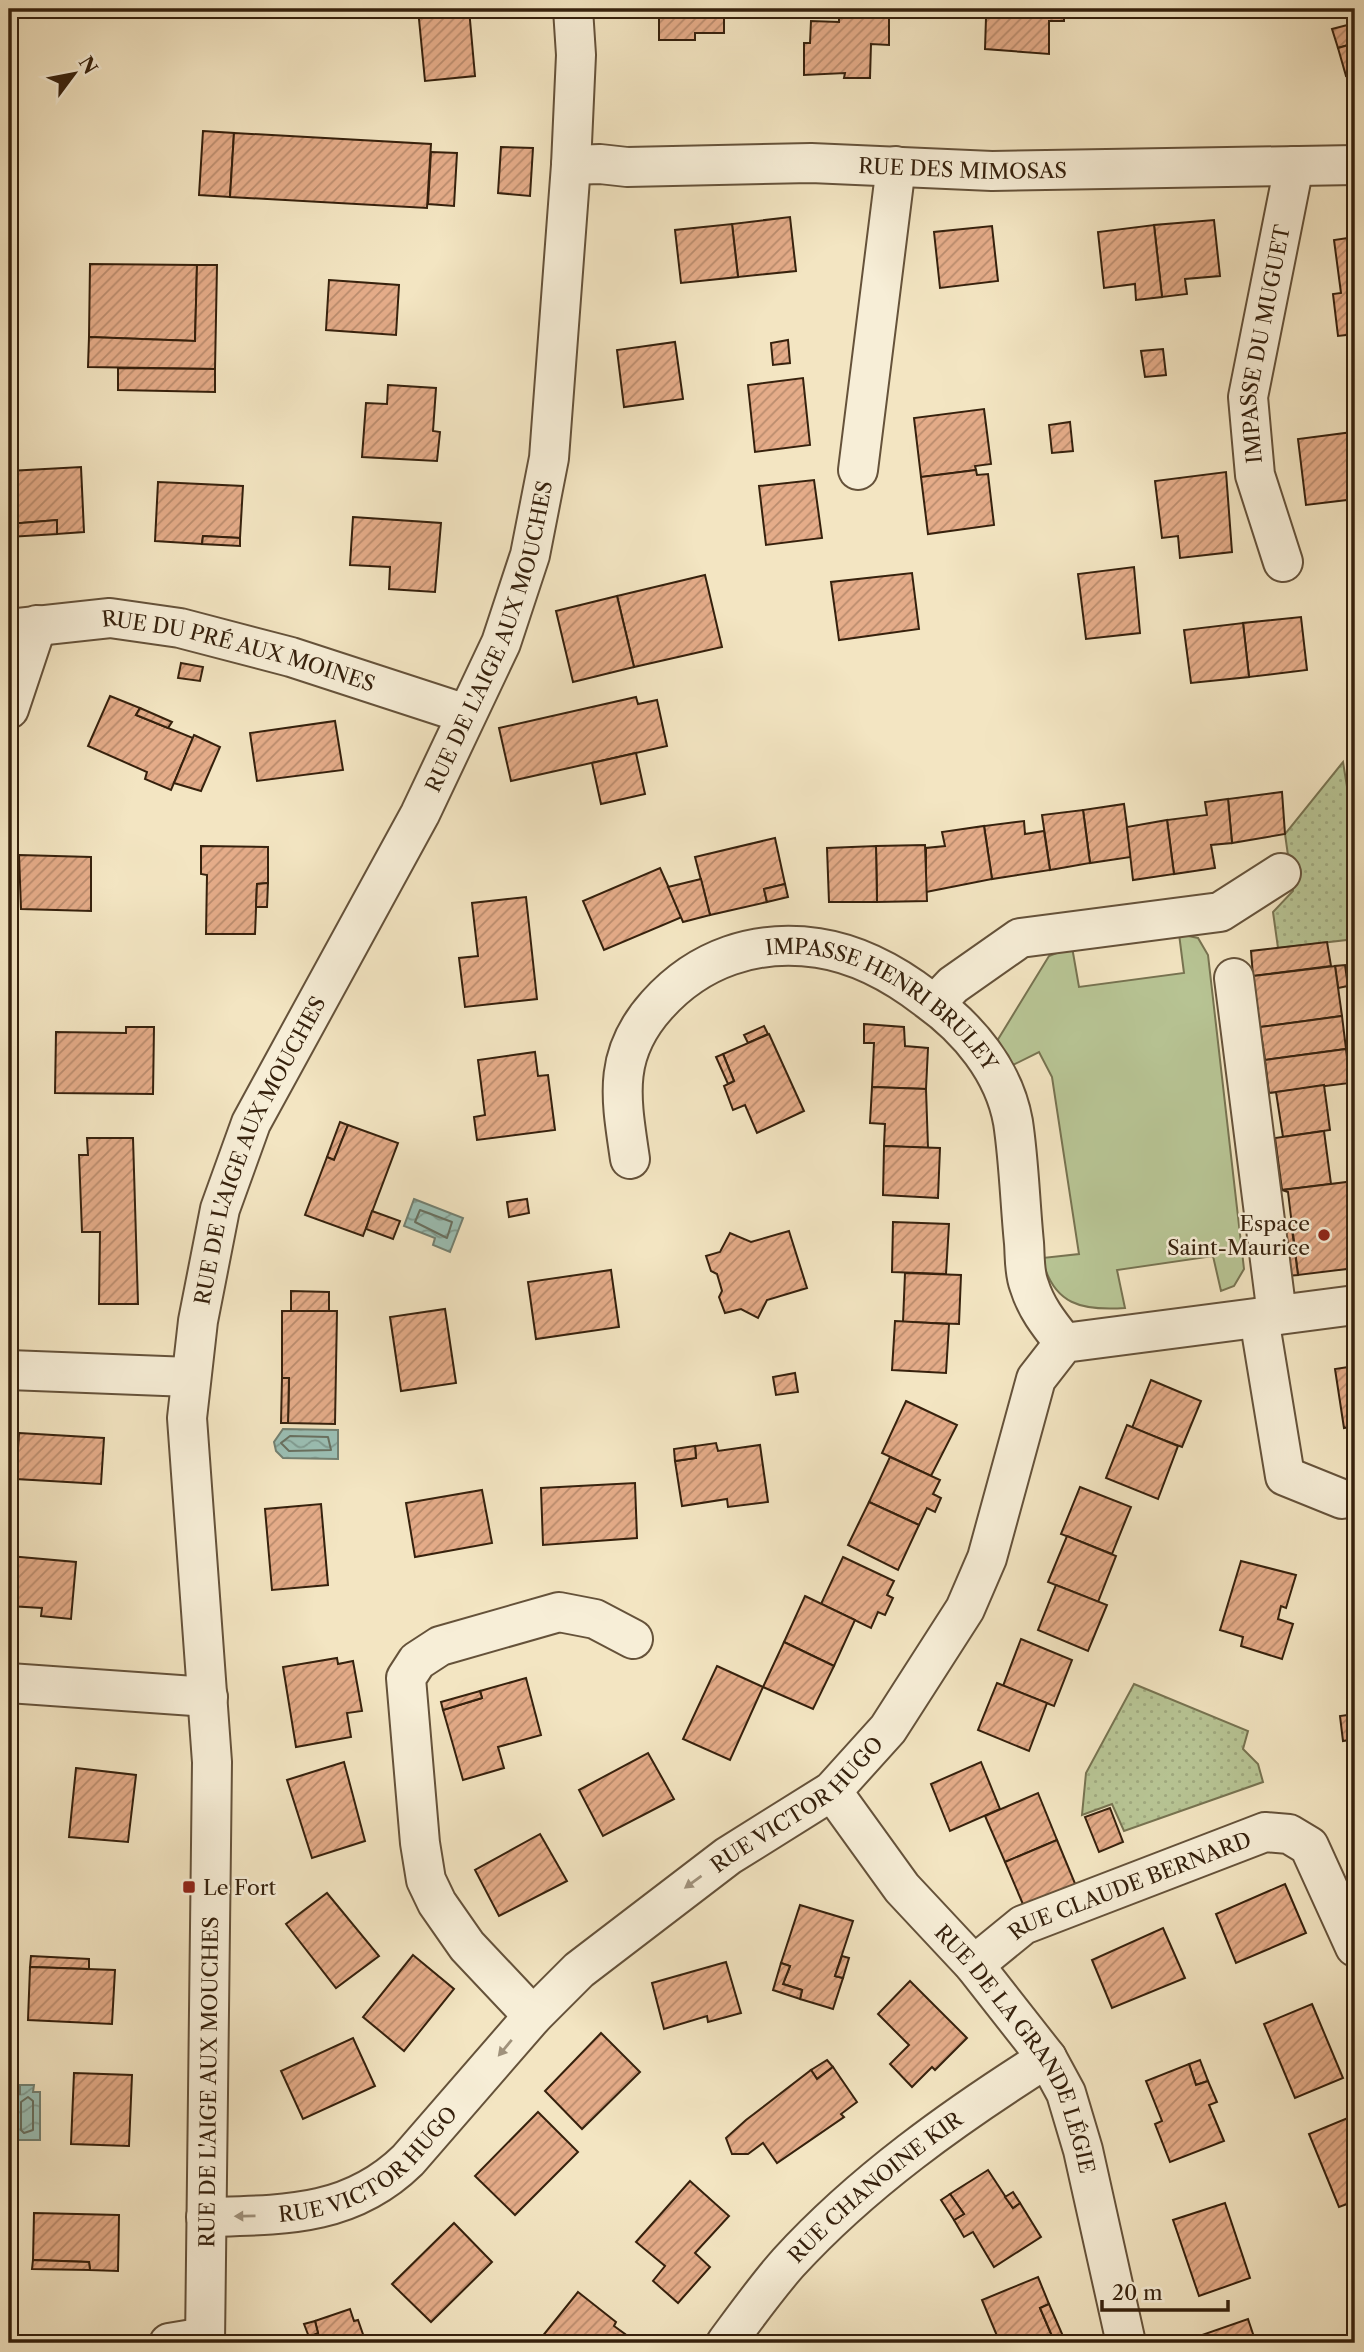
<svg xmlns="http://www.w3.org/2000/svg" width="1364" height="2352" viewBox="0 0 1364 2352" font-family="'Libre Caslon Text',serif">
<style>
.grass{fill:url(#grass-dots);stroke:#777351;stroke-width:2}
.park{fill:#b8c595;stroke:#777351;stroke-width:2}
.water{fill:url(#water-waves);stroke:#738071;stroke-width:2}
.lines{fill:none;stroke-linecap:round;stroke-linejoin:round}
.shore{stroke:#687060;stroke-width:2}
.building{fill:url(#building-hatch);stroke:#36210d;stroke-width:2}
.minor-casing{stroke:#65523a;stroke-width:42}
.minor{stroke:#f7eed7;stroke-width:38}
.oneway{fill:#a0927c}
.poi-dot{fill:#8f2418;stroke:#f7eed7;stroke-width:2.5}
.labels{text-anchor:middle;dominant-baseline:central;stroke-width:5;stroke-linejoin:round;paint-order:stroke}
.street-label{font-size:21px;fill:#36210d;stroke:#f7eed7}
.poi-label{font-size:21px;fill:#36210d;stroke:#f7eed7;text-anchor:end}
</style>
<defs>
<pattern id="grass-dots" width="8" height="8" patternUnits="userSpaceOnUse" patternTransform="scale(1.75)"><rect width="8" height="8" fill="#b8c595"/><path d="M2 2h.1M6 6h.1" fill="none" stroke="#9fa97f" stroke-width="1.8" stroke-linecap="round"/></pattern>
<pattern id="water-waves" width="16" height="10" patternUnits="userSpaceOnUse" patternTransform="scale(1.75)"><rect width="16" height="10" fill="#9bbfb4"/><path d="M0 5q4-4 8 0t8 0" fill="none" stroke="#7f9b91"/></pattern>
<pattern id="building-hatch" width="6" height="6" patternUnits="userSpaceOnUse" patternTransform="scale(1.75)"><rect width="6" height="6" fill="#e5ac89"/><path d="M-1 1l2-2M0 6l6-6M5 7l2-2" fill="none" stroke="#ba8c6e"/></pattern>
</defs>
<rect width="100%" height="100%" fill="#f3e5c2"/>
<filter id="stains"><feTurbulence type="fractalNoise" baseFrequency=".00286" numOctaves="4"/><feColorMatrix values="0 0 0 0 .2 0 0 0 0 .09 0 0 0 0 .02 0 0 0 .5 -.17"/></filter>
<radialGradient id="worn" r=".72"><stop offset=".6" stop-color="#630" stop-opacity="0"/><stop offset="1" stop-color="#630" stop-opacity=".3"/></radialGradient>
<g class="grass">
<polygon points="1343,762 1355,836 1355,939 1278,948 1273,912 1293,891 1285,834"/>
<polygon points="1134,1684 1248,1731 1243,1749 1258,1764 1263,1782 1124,1831 1112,1804 1082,1815 1086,1773"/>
</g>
<path class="park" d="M1179 934 1198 938 1208 955 1244 1269 1234 1286 1221 1291 1213 1256 1117 1270 1125 1308C1082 1311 1053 1305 1042 1258L1079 1254 1052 1077 1039 1052 1011 1066 997 1041 1049 956 1072 947 1079 987 1184 973Z"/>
<g class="water">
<polygon points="414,1199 463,1218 450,1252 433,1245 435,1238 404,1226"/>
<polygon points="283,1429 338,1430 338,1459 283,1458 276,1451 274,1442"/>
<polygon points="20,2085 34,2085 33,2092 40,2092 40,2140 14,2140 14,2094 20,2094"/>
</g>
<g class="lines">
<g class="shore">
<polygon points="420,1210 452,1222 447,1238 415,1222"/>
<polygon points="290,1436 328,1437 331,1450 289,1451 281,1443"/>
<polygon points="28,2097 33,2101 33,2130 24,2133 21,2130 21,2102"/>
</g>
</g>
<g class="building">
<polygon points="418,9 469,9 475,76 425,81"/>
<polygon points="659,9 724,9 724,33 695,33 695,40 659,40"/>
<polygon points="870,9 889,9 889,45 871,44 870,78 844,78 845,73 804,75 804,43 810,43 811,21 839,22 839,14 870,13"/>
<polygon points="990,9 1064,9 1064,21 1049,21 1049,54 985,49 986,18 990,18"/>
<polygon points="1355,23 1355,43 1338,48 1332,29"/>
<polygon points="1355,43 1355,73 1346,76 1338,48"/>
<polygon points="203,131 234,133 230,197 199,195"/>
<polygon points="234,133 431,144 427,208 230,197"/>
<polygon points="501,147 533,148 530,196 498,193"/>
<polygon points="431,152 457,153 454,206 428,204"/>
<polygon points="790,217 796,271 738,277 732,224"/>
<polygon points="1214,220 1220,276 1185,279 1187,294 1162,297 1154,225"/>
<polygon points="732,224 738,277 681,283 675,230"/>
<polygon points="1154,225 1162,297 1136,300 1135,284 1104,288 1098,232"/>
<polygon points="992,226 998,281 940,288 934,232"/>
<polygon points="1355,237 1355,334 1338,336 1333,294 1341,293 1334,240"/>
<polygon points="90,264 197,265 195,341 89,337"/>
<polygon points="197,265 217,265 215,369 88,367 89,337 195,341"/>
<polygon points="329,280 399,285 396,335 326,330"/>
<polygon points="788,340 790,363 773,365 771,343"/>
<polygon points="675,342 683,399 624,407 617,350"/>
<polygon points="1163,349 1166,375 1145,377 1141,351"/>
<polygon points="118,368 215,369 215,392 118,390"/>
<polygon points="803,378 810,445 755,452 748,385"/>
<polygon points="388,385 436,388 433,431 440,432 437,461 362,457 366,403 387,404"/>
<polygon points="984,409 991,464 975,466 976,470 921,477 914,418"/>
<polygon points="1070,422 1073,451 1052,453 1049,425"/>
<polygon points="1353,432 1355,499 1306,505 1298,439"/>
<polygon points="81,467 84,532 57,534 57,520 9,524 9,471"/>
<polygon points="976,470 977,475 988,474 994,525 928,534 921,477"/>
<polygon points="1226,472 1232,552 1180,558 1178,536 1162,538 1155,481"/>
<polygon points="814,480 822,538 766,545 759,486"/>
<polygon points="158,482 243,486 240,538 203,536 202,544 155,541"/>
<polygon points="353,517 441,523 435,592 389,589 390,567 350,565"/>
<polygon points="57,520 57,534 9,537 9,524"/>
<polygon points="203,536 240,538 240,546 202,544"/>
<polygon points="1134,567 1140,633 1086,639 1078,574"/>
<polygon points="912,573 919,629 839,640 831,582"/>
<polygon points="705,575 722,647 634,667 617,596"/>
<polygon points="617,596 634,667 573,682 556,611"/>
<polygon points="1301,617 1307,670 1249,677 1243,623"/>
<polygon points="1243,623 1249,677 1191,683 1184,630"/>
<polygon points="181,663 203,667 200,681 178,678"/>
<polygon points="110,696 140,708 136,715 193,738 171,790 145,779 147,772 88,746"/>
<polygon points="636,697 638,704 657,700 667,746 511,781 499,728"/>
<polygon points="140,708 172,722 168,728 136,715"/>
<polygon points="335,721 343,770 257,781 250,733"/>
<polygon points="194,735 220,747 201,791 174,783"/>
<polygon points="636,753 645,794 601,804 592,763"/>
<polygon points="1282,792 1285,834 1232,843 1228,799"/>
<polygon points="1228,799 1232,843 1211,845 1215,868 1174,874 1167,820 1207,815 1205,802"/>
<polygon points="1124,804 1131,857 1090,863 1083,810"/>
<polygon points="1083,810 1090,863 1050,870 1042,815"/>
<polygon points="1167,820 1174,874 1133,880 1127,827"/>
<polygon points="1024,821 1025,834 1044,831 1050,870 992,879 984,826"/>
<polygon points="984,826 992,879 926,892 926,848 945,846 942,832"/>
<polygon points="775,838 785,884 764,889 767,902 710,915 695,857"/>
<polygon points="925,845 927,901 877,902 876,846"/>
<polygon points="201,846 268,847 268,883 257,884 255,934 206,934 207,875 201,874"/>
<polygon points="876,846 877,902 829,902 827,848"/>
<polygon points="19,855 91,857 91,911 21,909"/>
<polygon points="660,868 682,917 604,950 583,901"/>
<polygon points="701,879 710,915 683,922 668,887"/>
<polygon points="268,883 267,907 256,907 257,884"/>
<polygon points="785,884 788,897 767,902 764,889"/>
<polygon points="526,897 537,999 465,1007 459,958 478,956 472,903"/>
<polygon points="1327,942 1331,966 1253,976 1251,951"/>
<polygon points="1345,965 1348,986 1338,988 1335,966"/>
<polygon points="1335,966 1342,1016 1260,1027 1253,976"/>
<polygon points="1342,1016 1346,1049 1265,1060 1260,1027"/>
<polygon points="864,1024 904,1027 905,1046 928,1048 926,1089 872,1087 874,1043 864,1043"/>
<polygon points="764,1026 768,1034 748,1043 744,1035"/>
<polygon points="126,1027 154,1027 153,1094 55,1093 56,1032 126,1033"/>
<polygon points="769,1034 804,1111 757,1133 745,1105 733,1110 724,1086 734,1081 723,1054"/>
<polygon points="1346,1049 1350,1083 1269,1093 1265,1060"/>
<polygon points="535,1052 538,1076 548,1075 555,1130 477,1140 474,1117 485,1115 478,1060"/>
<polygon points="723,1054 734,1081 728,1084 716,1057"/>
<polygon points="1324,1085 1330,1130 1283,1137 1276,1092"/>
<polygon points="872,1087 926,1089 928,1148 884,1146 885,1124 870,1123"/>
<polygon points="340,1122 348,1125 334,1160 327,1157"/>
<polygon points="348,1125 398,1143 363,1236 305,1215 327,1157 334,1160"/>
<polygon points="1324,1131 1331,1184 1282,1190 1275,1138"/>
<polygon points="87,1138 133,1138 138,1304 99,1304 100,1232 82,1232 79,1155 88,1155"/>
<polygon points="884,1146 940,1148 938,1198 883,1195"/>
<polygon points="1355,1181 1355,1268 1298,1275 1288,1192 1282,1190"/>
<polygon points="527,1199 529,1213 509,1217 507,1202"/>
<polygon points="372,1211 400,1221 393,1239 366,1229"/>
<polygon points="893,1222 949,1224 946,1274 892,1272"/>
<polygon points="1291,1222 1298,1275 1287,1276 1280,1223"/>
<polygon points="789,1231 807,1288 767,1300 758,1318 741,1309 725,1313 719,1297 722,1291 717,1274 711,1271 706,1256 720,1252 730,1233 751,1242"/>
<polygon points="611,1270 619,1327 536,1339 528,1282"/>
<polygon points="905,1273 961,1275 959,1324 903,1322"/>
<polygon points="291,1291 329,1292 329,1311 291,1311"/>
<polygon points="445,1309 456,1383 401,1391 390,1317"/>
<polygon points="282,1311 337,1311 335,1424 288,1423 289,1378 282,1378"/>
<polygon points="895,1321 949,1324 946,1373 892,1370"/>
<polygon points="1355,1366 1355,1426 1344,1428 1335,1369"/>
<polygon points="795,1373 798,1392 776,1395 773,1377"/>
<polygon points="282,1378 289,1378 288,1423 281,1423"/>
<polygon points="1151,1380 1201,1401 1182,1447 1132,1428"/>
<polygon points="906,1401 957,1425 931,1476 882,1453"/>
<polygon points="1127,1425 1178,1446 1158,1499 1106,1478"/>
<polygon points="19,1433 104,1438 101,1484 16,1479"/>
<polygon points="716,1443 718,1451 760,1445 768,1502 728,1507 727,1499 682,1506 675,1461 696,1458 695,1446"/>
<polygon points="695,1446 696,1458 675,1461 674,1449"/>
<polygon points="890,1457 940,1480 933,1494 941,1498 935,1512 927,1508 919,1525 869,1502"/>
<polygon points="635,1483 637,1538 543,1545 541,1488"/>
<polygon points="1080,1487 1131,1507 1112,1554 1061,1534"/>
<polygon points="482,1490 492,1543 415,1557 406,1503"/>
<polygon points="869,1502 919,1525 898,1570 848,1545"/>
<polygon points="321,1504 328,1585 272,1590 265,1509"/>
<polygon points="1067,1536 1116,1556 1098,1602 1048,1582"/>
<polygon points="9,1556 76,1562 71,1619 41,1616 42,1608 9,1606"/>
<polygon points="843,1557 894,1581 887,1595 893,1598 885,1615 878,1612 871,1628 821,1604"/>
<polygon points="1241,1561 1296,1575 1286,1608 1281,1606 1278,1619 1293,1624 1282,1659 1241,1646 1243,1637 1220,1630"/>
<polygon points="1056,1585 1107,1605 1088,1651 1038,1630"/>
<polygon points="805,1596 855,1620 834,1666 784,1642"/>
<polygon points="1021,1639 1072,1660 1054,1706 1003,1686"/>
<polygon points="784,1642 834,1666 813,1709 763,1687"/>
<polygon points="337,1658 338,1664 353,1661 362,1711 347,1713 351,1737 296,1747 283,1667"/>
<polygon points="717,1666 763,1687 730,1760 683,1739"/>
<polygon points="526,1678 541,1735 498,1747 504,1768 463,1780 443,1710 482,1698 480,1691"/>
<polygon points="997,1683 1047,1703 1029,1751 978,1730"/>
<polygon points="480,1691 482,1698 443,1710 441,1702"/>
<polygon points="1355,1714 1355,1744 1355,1739 1343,1741 1340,1716"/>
<polygon points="648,1753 674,1799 603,1836 579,1790"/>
<polygon points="344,1762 365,1841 312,1858 287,1780"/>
<polygon points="981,1762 1000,1809 950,1831 931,1784"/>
<polygon points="76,1768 136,1775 128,1842 69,1837"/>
<polygon points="9,1784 16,1785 9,1845"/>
<polygon points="1038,1793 1057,1840 1005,1862 985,1816"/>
<polygon points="1110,1808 1123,1842 1099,1852 1085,1817"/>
<polygon points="540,1834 567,1881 499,1916 475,1870"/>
<polygon points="1057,1840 1076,1886 1025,1909 1005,1862"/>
<polygon points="1285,1884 1306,1933 1236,1963 1216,1914"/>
<polygon points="327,1893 379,1956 336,1988 286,1924"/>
<polygon points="800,1905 853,1921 835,1976 843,1978 833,2009 800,1999 802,1990 783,1984 790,1966 781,1963"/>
<polygon points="1163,1928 1185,1978 1112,2008 1092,1960"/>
<polygon points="413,1955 454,1989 404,2051 363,2017"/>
<polygon points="31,1956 89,1959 89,1969 30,1967"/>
<polygon points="842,1956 849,1958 843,1978 835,1976"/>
<polygon points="726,1962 741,2013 708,2022 707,2016 664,2029 652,1983"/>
<polygon points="781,1963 790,1966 783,1984 802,1990 800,1999 773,1990"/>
<polygon points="30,1967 115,1970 112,2024 28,2020"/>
<polygon points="910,1981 967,2038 935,2070 932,2067 912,2087 890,2064 909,2045 878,2014"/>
<polygon points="1312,2004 1343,2078 1295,2098 1264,2024"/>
<polygon points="601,2033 640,2072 582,2129 545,2091"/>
<polygon points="353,2038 375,2086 303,2119 281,2071"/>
<polygon points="827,2060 833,2067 817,2079 811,2070"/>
<polygon points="1200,2060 1208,2081 1196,2085 1189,2064"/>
<polygon points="1189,2064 1196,2085 1208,2081 1217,2102 1209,2105 1224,2141 1170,2162 1155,2124 1162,2121 1146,2081"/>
<polygon points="833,2067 857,2102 841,2114 844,2117 777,2163 763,2143 748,2154 732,2154 726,2138 746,2120 811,2070 817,2079"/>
<polygon points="74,2073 132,2075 129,2146 71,2144"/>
<polygon points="538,2112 578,2152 515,2215 475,2176"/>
<polygon points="1355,2115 1355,2201 1339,2207 1309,2134"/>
<polygon points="988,2170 1013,2208 1020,2203 1041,2237 994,2267 973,2232 964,2237 954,2220 964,2214 950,2194"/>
<polygon points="690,2181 729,2216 695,2253 710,2267 678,2303 653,2281 665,2266 636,2242"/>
<polygon points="1013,2192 1020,2203 1013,2208 1005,2197"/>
<polygon points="950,2194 964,2214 954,2220 941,2200"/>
<polygon points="1225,2203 1250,2278 1199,2296 1173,2220"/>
<polygon points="34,2213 119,2215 118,2271 90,2270 89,2262 33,2260"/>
<polygon points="454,2223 492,2262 431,2322 392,2284"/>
<polygon points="33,2260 89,2262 90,2270 32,2269"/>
<polygon points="1038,2277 1049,2304 1040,2308 1055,2343 1000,2343 982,2300"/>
<polygon points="578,2292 616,2322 614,2326 625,2334 618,2343 537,2343"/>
<polygon points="1049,2304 1066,2343 1055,2343 1040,2308"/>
<polygon points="350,2309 354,2321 358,2320 366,2343 290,2343 318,2333 315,2321"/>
<polygon points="1248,2319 1256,2343 1202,2343 1199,2336"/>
<polygon points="315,2321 318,2333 309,2337 304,2324"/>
</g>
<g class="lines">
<defs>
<g id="minor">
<path id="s1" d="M571 165 600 164 627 167 811 163 992 171 1355 165"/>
<polyline points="858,470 896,166"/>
<path id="s2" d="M1283 562 1255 475 1248 397 1294 166"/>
<path id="s3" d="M9 629 110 618 180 628 291 657 466 714"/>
<polyline points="9,709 37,625"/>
<polyline points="1234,978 1277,1315"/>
<polyline points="935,1004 953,985 1020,938 1220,912 1281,873"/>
<path id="s4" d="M630 1159C621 1098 612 1055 657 1005 699 958 756 939 818 948 858 954 896 975 927 999 968 1028 1004 1071 1013 1122 1019 1161 1020 1203 1024 1243 1025 1256 1024 1272 1029 1285 1036 1308 1049 1324 1064 1343"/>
<polyline points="1259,1318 1285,1476 1342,1499"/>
<polyline points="9,1370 190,1377"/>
<polyline points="9,1683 208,1697"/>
<path id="s5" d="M832 1791 902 1888 974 1965 1047 2058 1066 2093 1083 2150 1126 2343"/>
<path id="s6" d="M974 1965 1023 1925 1265 1832 1289 1834 1309 1846 1355 1947"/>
<polyline points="533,2016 467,1946 437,1903 426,1880 420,1843 406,1678 417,1661 440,1646 559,1612 595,1619 633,1639"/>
<path id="s7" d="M206 2217C282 2215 350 2217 408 2160L533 2016 579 1970 728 1856 832 1791 888 1729 965 1609 987 1558 1036 1379 1064 1343 1355 1305"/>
<polyline points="169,2343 205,2337"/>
<path id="s8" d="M205 2343 212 1762 187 1418 198 1321 220 1209 251 1123 420 814 501 643 530 555 549 458 571 165 576 55 573 9"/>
<path id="s9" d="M726 2343C746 2316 766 2288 788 2263 862 2182 955 2116 1047 2058"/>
</g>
</defs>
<use href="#minor" class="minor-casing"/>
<use href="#minor" class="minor"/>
</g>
<defs><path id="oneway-solid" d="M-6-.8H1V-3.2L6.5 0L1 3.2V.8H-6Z" transform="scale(1.75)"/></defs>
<g class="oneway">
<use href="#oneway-solid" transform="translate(693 1882) rotate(144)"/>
<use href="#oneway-solid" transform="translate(505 2048) rotate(130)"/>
<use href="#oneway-solid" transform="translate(245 2216) rotate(179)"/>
</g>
<g class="poi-dot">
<circle cx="1324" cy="1235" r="7"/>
<rect x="182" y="1880" width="14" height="14" rx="3.5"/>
</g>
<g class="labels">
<g class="street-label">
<text stroke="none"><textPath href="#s1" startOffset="392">RUE DES MIMOSAS</textPath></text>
<text stroke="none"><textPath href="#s2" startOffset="224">IMPASSE DU MUGUET</textPath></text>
<text stroke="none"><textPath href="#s8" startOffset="1773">RUE DE L'AIGE AUX MOUCHES</textPath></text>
<text stroke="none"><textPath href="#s3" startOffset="234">RUE DU PRÉ AUX MOINES</textPath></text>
<text stroke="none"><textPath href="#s4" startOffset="424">IMPASSE HENRI BRULEY</textPath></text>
<text stroke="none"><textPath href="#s8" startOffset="1206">RUE DE L'AIGE AUX MOUCHES</textPath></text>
<text stroke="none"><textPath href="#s7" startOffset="746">RUE VICTOR HUGO</textPath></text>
<text stroke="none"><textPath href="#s6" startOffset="177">RUE CLAUDE BERNARD</textPath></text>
<text stroke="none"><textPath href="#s5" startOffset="320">RUE DE LA GRANDE LÉGIE</textPath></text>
<text stroke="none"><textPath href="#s8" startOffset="261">RUE DE L'AIGE AUX MOUCHES</textPath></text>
<text stroke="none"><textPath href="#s7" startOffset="178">RUE VICTOR HUGO</textPath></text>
<text stroke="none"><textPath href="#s9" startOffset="217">RUE CHANOINE KIR</textPath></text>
</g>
<g class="poi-label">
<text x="1310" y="1223">Espace<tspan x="1310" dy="24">Saint-Maurice</tspan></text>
<text x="203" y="1887" text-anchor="start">Le Fort</text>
</g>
</g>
<rect width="1364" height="2352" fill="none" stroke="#f3e5c2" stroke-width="35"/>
<rect x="10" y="10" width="1343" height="2331" fill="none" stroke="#36210d" stroke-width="3.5"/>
<rect x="18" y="18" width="1329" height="2317" fill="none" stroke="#36210d" stroke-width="2"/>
<g transform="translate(74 74) rotate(58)" stroke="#f7eed7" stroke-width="5" paint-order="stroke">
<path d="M0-5L12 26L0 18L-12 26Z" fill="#36210d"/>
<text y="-10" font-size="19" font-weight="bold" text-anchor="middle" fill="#36210d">N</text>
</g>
<path d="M1102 2300v10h126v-10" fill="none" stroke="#36210d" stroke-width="3.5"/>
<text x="1112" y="2300" font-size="21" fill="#36210d" stroke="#f7eed7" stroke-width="5" paint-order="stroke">20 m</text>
<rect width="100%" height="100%" filter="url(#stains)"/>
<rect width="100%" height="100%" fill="url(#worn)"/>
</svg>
